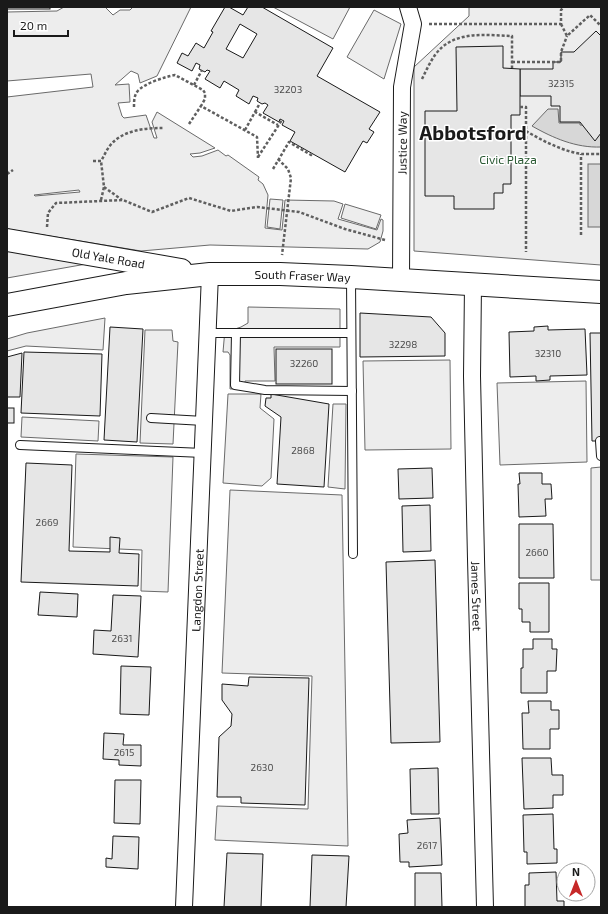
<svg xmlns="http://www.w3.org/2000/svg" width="608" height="914" viewBox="0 0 608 914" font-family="'Exo 2',sans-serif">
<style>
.built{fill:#ededed;stroke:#6a6a6a;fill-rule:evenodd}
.water{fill:#d7d7d7;stroke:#6a6a6a}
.building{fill:#e6e6e6;stroke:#1a1a1a;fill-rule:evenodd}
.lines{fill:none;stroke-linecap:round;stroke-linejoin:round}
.service-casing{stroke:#1a1a1a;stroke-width:10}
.minor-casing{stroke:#1a1a1a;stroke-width:18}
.secondary-casing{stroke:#1a1a1a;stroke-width:24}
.path{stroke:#5f5f5f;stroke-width:2.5;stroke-dasharray:3 2;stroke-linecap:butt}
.service{stroke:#fff;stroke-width:8}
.minor{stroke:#fff;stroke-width:16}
.secondary{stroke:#fff;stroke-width:22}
.labels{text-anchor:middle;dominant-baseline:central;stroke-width:3;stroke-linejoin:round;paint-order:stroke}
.number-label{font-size:10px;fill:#4d4d4d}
.street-label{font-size:12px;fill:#1a1a1a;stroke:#fff}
.park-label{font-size:12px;fill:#2b5a34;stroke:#fff}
.town-label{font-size:20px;font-weight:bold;fill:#1a1a1a;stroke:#fff}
</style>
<rect width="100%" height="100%" fill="#fff"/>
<g class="built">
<path d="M64 7H105L113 15 120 10H130L133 7H191L157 76 140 83 138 74 131 71 115 85 129 84 130 102 118 103 122 116 124 118 146 115 154 138H157L152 122 157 112 215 148 200 153 190 154 193 157 202 156 218 150 226 156 228 155 259 177 258 180 263 184 268 195 265 228 282 230 285 200 334 201 343 204 338 219 377 230 381 219 383 220V231L380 242 368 249 210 245 141 251 7 229V97L93 87 91 74 7 81V12L57 11ZM79 190 80 192 35 196 34 195Z"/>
<polygon points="273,7 350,7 333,39"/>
<polygon points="469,7 601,7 601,265 414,251 414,67 469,16"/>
<polygon points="374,10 401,24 384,79 347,57"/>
<polygon points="270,199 283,200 280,229 267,227"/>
<polygon points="345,204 381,215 376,229 341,218"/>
<polygon points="7,246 92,263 7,278"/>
<polygon points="248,307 340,309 340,347 274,347 275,381 245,381 245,389 230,389 230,355 228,352 223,352 225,329 232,330 241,327 248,323"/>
<polygon points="105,318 103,350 26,346 7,351 7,339 27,333"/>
<polygon points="145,330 172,330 173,341 178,342 173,444 140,443"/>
<polygon points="450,360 451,449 365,450 363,361"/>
<polygon points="586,381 587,462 500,465 497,383"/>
<polygon points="228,394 261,394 260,408 274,419 271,478 262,486 223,483"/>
<polygon points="333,404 346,404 345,489 328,487"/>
<polygon points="22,417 99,421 98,441 21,437"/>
<polygon points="76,454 173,457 168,592 141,591 142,550 73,547"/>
<polygon points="601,467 601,580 591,580 591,468"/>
<polygon points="230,490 342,495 348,846 215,840 217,806 308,809 312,676 222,673"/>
</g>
<g class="water">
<path d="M548 109H558L559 123H580V125L601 126V147C576 148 553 138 532 126Z"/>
<rect x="588" y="164" width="13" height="63"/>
</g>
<g class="building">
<rect x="7" y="7" width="43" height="2"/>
<path d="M225 7H229L243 15 248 7H262L333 48 317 76 380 112 369 129 374 132 367 143 363 141 345 172 290 141 295 132 282 125 284 121 280 119 279 122 263 113 268 105 265 103 262 104 257 101 258 98 253 96 249 104 236 96 239 90 224 81 220 88 205 79 210 71 207 70 205 72 199 69 200 65 196 63 192 71 177 63 182 53 188 56 196 43 204 48 213 32 211 31ZM240 24 257 34 243 58 226 49Z"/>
<polygon points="596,31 601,36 601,133 595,141 580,122 560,122 560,106 551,106 551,96 520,96 520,69 553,69 553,62 561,62 561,52 574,52"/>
<polygon points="503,46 503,68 520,69 520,115 511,115 511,184 503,184 503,193 494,193 494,209 454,209 454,196 425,196 425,111 457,111 456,47"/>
<polygon points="360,313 431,317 445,333 445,356 360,357"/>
<polygon points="548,326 548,330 585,329 587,375 550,376 550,380 536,381 536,376 510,377 509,332 534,331 534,327"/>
<polygon points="110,327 143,329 137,442 104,440"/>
<polygon points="590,333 601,333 601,441 592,441"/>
<rect x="276" y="349" width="56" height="35"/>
<polygon points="24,352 102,354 100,416 21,413"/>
<polygon points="22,353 20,397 7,397 7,357"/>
<polygon points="271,394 329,404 324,487 277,484 281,417 265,406 266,398 271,398"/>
<rect x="7" y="408" width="7" height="15"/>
<polygon points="26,463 72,465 69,551 110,552 110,537 120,538 119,553 139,554 138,586 21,582"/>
<polygon points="432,468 433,498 399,499 398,469"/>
<polygon points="519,473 542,473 542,484 551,484 552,499 545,499 546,516 519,517 518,484 520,484"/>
<polygon points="430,505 431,551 403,552 402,506"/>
<polygon points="519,524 553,524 554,578 519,578"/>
<polygon points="435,560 440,742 391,743 386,562"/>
<polygon points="519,583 549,583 549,632 530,632 530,622 522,622 522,609 519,609"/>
<polygon points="40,592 78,594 77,617 38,615"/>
<polygon points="113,595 141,596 138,657 93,654 94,630 111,631"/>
<polygon points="533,639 552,639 552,649 557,649 556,671 547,671 547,693 521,693 521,668 523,668 523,649 533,649"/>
<polygon points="121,666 151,667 149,715 120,714"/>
<polygon points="249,677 309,678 305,805 241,803 241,797 217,797 219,737 231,726 232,714 222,700 222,684 248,686"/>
<polygon points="528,701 551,701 551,710 559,710 559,729 550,729 550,749 523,749 522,713 529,713"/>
<polygon points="104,733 124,734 123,745 141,745 141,766 119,765 119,760 103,759"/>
<polygon points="522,758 551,758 552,775 563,775 563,795 553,795 553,808 524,809"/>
<polygon points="438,768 439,814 411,814 410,769"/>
<polygon points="115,780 141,780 140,824 114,823"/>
<polygon points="553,814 554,849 557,849 557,863 527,864 527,852 524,852 523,815"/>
<polygon points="440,818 442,865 409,867 409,862 400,862 399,834 408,833 407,820"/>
<polygon points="113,836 139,837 138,869 106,867 106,858 112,859"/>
<polygon points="227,853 263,854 261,907 224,907"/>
<polygon points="312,855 349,856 346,907 310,907"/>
<polygon points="556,872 557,901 564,901 564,907 525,907 525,885 529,885 529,873"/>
<polygon points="415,873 441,873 442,907 415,907"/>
</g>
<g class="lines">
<defs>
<g id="service">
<polyline points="351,278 353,554"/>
<polyline points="208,333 351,333"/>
<polyline points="236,333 235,385 265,390 352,391"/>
<polyline points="151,418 204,421"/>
<polyline points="600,441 601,456"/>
<polyline points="20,445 203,453"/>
</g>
<g id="minor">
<path id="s1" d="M401 280 402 87 413 24 408 7"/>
<path id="s2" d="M473 284 472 376 476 559 485 907"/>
<path id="s3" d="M184 907 210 274"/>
</g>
<g id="secondary">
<path id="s4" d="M7 240 181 270"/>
<path id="s5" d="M7 305 126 283 210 274H280L351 277 601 292"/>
</g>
</defs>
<use href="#service" class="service-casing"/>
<use href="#minor" class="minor-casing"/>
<use href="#secondary" class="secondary-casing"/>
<g class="path">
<polyline points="429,24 561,24 561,10 564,7"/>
<polyline points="561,24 567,36 590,15 601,26"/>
<polyline points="512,62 561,62 561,52 567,36"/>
<path d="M422 79C426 71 430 62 435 55 453 30 485 35 512 36V68"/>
<polyline points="194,85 202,70"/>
<path d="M134 107C134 102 134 96 137 92 144 83 165 77 175 75L203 90 205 93V99L201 106 257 137 258 158"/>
<polyline points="520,107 526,107 526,252"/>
<polyline points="255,112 260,103"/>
<polyline points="189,124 201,106"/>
<polyline points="245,130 255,112 278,125"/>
<path d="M526 131C543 141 562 151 582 154 588 154 595 154 601 154"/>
<polyline points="258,157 282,120"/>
<polyline points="278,159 288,169 291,178 282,255"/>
<path d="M93 161H101C104 156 106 151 109 147 121 130 145 128 163 128"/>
<polyline points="273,169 289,142 311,155 312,153"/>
<polyline points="7,174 13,170"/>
<polyline points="104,187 122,200"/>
<polyline points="101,200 104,187 101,161"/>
<polyline points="47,227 48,213 56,203 123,200 152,212 189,198 231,211 257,207 299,212 345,229 385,240"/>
<polyline points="581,235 581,154"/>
</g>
<use href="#service" class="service"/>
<use href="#minor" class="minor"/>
<use href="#secondary" class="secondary"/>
</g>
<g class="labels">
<g class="number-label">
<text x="561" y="83">32315</text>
<text x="288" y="89">32203</text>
<text x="403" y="344">32298</text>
<text x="548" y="353">32310</text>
<text x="304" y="363">32260</text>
<text x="303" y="450">2868</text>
<text x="47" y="522">2669</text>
<text x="537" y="552">2660</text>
<text x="122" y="638">2631</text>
<text x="124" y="752">2615</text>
<text x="262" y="767">2630</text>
<text x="427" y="845">2617</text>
</g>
<g class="street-label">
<text stroke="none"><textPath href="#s1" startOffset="137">Justice Way</textPath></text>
<text stroke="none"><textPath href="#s4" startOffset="103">Old Yale Road</textPath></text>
<text stroke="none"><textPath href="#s5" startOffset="298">South Fraser Way</textPath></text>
<text stroke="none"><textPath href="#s3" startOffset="317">Langdon Street</textPath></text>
<text stroke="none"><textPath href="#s2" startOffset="312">James Street</textPath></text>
</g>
<g class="park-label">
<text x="508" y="159">Civic Plaza</text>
</g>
<g class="town-label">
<text x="473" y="132">Abbotsford</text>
</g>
</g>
<rect width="608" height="914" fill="none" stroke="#1a1a1a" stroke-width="16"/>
<g transform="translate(576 882)"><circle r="19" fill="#ffffff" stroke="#a3a3a3"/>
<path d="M0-3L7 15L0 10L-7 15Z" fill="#c62828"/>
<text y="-6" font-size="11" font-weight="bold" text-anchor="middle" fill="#1a1a1a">N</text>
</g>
<path d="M14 30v6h54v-6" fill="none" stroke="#1a1a1a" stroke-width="2"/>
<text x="20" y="30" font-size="12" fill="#1a1a1a" stroke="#ffffff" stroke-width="3" paint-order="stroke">20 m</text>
</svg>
